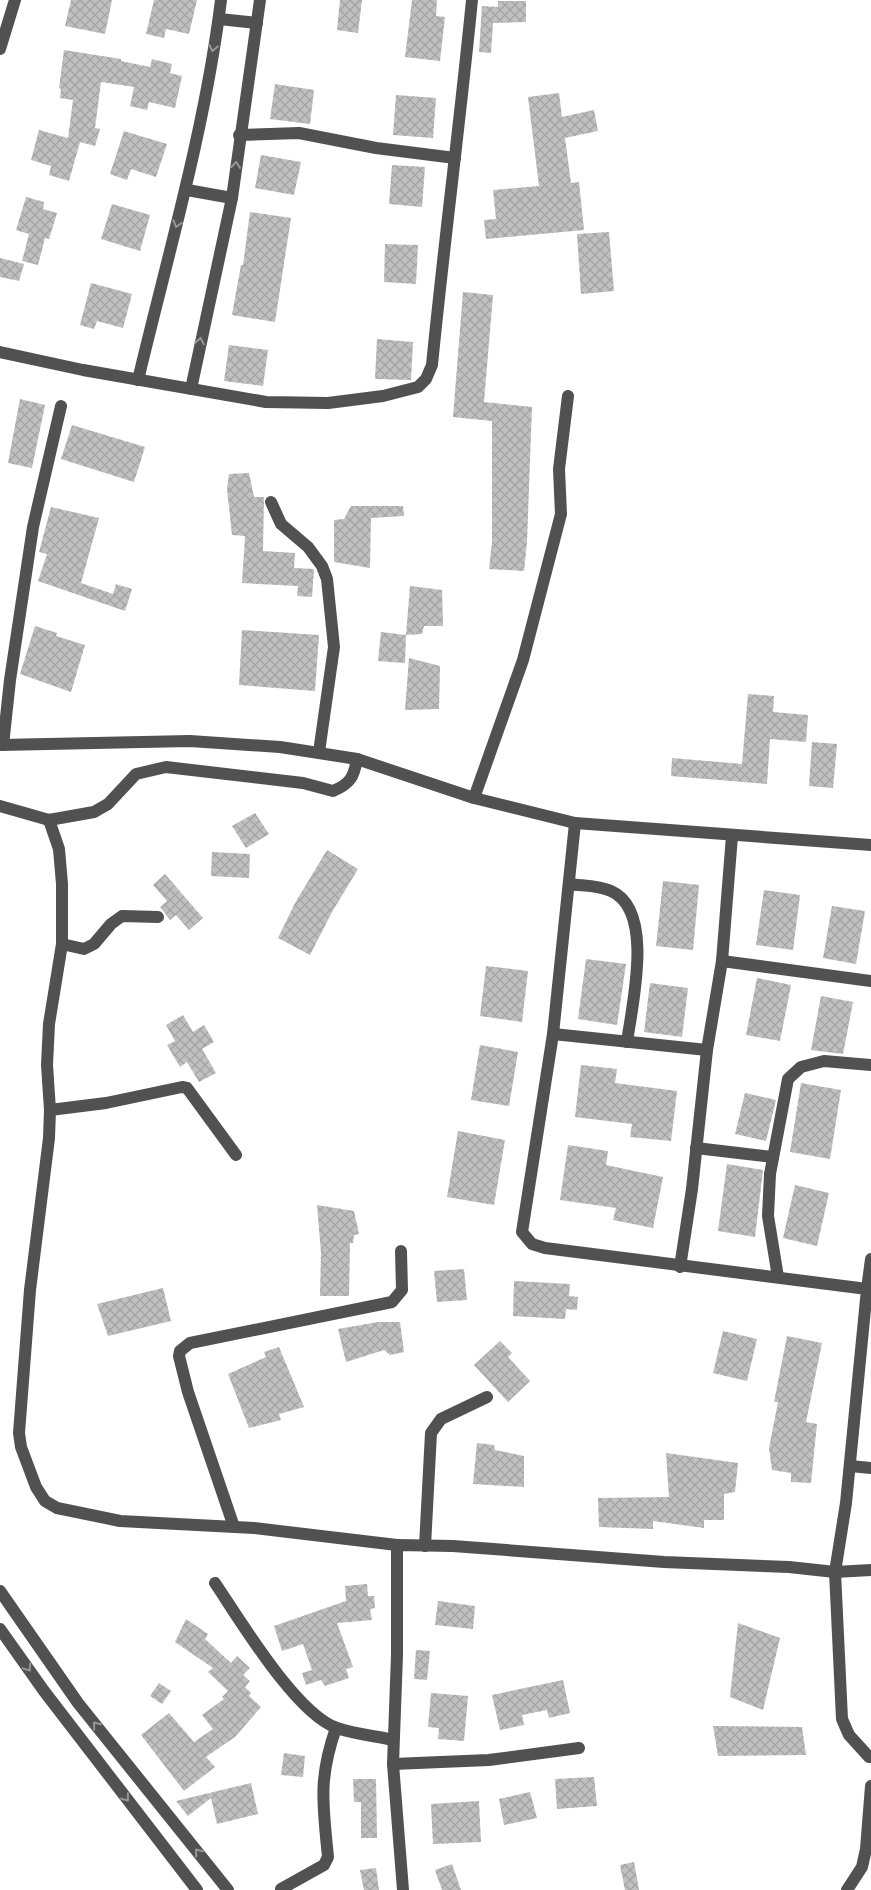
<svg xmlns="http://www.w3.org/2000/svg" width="871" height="1890" viewBox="0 0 871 1890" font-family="'IBM Plex Sans',sans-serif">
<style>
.building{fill:url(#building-cross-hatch)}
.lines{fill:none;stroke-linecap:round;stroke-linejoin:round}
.minor{stroke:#515151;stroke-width:12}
.oneway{stroke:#979797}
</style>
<defs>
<pattern id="building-cross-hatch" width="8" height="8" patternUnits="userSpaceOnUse" patternTransform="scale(1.25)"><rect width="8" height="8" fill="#c0c0c0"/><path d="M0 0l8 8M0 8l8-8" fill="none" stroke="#a3a3a3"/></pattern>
</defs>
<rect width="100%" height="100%" fill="#fff"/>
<g class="building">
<polygon points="71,0 112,0 105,34 65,26"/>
<polygon points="154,0 197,0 189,34 166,29 164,38 146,34"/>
<polygon points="340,0 362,0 358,33 337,30"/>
<polygon points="412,0 437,0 436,16 445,17 440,61 405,57"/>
<polygon points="498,1 526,1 526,22 493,23 491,53 479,52 482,6 498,7"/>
<polygon points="64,50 121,59 121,61 150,67 152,59 172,64 170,73 182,76 175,108 149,102 147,110 130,106 134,87 101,82 95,128 100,129 95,146 80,142 69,181 49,175 51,166 31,160 39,130 68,138 73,100 60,98 61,89 59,88"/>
<polygon points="275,84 314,90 310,124 270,119"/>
<polygon points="559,93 562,117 594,110 598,131 565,138 571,183 579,182 584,230 486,239 484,220 496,219 493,190 539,186 528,97"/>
<polygon points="396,95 436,98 433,138 393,135"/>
<polygon points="124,131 167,144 156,177 131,169 127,180 110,174"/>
<polygon points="261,155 301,162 294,195 255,188"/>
<polygon points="392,165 425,167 422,207 389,204"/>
<polygon points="26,197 44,202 43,209 57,213 49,239 45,238 38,265 22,261 29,234 16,230"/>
<polygon points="112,204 150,215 140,251 101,239"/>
<polygon points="250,212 291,218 275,322 232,315 241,265 243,265"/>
<polygon points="609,232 614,291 581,294 577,234"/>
<polygon points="385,244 418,245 416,284 384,282"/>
<polygon points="0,258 24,264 19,281 0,277"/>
<polygon points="91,283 132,294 123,328 97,321 94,329 80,325"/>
<polygon points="463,292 493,295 484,402 532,407 527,542 524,571 489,569 492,542 492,421 453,417"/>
<polygon points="377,339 413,342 411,380 375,379"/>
<polygon points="229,345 268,350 263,386 224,381"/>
<polygon points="20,399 45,405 32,468 8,463"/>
<polygon points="72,425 145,447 134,482 61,459"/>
<polygon points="249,473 254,497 264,497 263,551 295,553 294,568 314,569 312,597 297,596 298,586 242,583 245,536 232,535 227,489 229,474"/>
<polygon points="351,506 403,506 404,516 371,518 370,568 334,562 334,520 344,519"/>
<polygon points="51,507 99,518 81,583 113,594 116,584 132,589 125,611 38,581 47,554 39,552"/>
<polygon points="410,586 442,590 443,626 424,626 422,634 406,635"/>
<polygon points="35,626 57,633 56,636 85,645 71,692 20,674"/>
<polygon points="242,630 319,635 315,691 239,685"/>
<polygon points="381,632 406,635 405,663 378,661"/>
<polygon points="409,658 440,666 439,709 405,710"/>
<polygon points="748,694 774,696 773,712 808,715 806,742 770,739 767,784 671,776 672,758 742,764"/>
<polygon points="812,742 837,744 833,788 809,786"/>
<polygon points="255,813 269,834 246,848 232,826"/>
<polygon points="327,850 358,869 332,912 310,955 278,938 295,903"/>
<polygon points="212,852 250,854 249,878 211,876"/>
<polygon points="165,874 203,918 189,930 176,915 170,920 160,907 167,901 153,885"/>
<polygon points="663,881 699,885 693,950 656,946"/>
<polygon points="764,890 800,895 793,950 756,945"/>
<polygon points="832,906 865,911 856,964 823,958"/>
<polygon points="586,959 626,964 617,1025 578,1019"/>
<polygon points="486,966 528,971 522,1022 480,1016"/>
<polygon points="757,978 791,985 780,1041 746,1035"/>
<polygon points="650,983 688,988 682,1037 644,1032"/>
<polygon points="821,996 853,1002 843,1054 811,1050"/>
<polygon points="183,1015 193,1032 204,1025 214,1042 202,1049 216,1073 199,1082 187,1062 180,1067 167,1045 175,1041 166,1025"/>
<polygon points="480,1045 518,1052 509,1106 471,1100"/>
<polygon points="581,1065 617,1069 615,1083 677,1091 671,1141 630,1137 632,1124 575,1117"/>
<polygon points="801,1083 841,1090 830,1159 790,1152"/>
<polygon points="745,1093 776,1100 766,1141 735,1134"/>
<polygon points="458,1131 505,1140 494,1205 447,1197"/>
<polygon points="568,1145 608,1151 606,1165 663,1177 653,1228 613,1220 616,1208 560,1200"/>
<polygon points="727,1164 763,1170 755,1237 718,1231"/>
<polygon points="795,1185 829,1193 817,1246 783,1238"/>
<polygon points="317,1205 354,1211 359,1234 354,1235 353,1243 350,1243 349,1296 320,1296 321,1253"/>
<polygon points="464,1269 467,1300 437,1302 434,1271"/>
<polygon points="514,1281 570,1284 569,1296 578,1297 577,1310 566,1309 565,1319 513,1316"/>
<polygon points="163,1288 171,1321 108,1336 97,1304"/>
<polygon points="378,1322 400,1322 404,1352 390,1355 384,1350 346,1362 338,1329"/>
<polygon points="723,1331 757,1339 747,1381 713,1373"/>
<polygon points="787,1336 822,1343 806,1422 817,1424 811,1483 791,1482 791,1473 772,1470 769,1448 778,1402 774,1402"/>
<polygon points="500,1341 512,1353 508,1357 530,1381 508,1402 474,1365"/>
<polygon points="279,1347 304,1407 279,1414 281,1420 249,1428 228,1374 266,1357 264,1352"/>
<polygon points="477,1443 494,1445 495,1450 524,1456 524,1487 473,1484"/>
<polygon points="666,1453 738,1463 735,1492 724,1494 724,1520 704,1520 704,1528 653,1521 653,1529 599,1527 598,1498 669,1497"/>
<polygon points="367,1584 368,1596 374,1596 375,1608 370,1609 372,1620 337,1623 353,1667 346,1669 349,1678 325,1686 321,1680 306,1685 302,1673 312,1670 303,1644 282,1651 274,1626 346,1601 345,1586"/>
<polygon points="438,1601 475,1606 473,1629 435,1625"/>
<polygon points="186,1619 208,1634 205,1639 231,1663 237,1656 250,1668 243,1675 250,1681 245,1687 251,1693 249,1696 261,1707 235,1737 206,1757 215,1767 184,1791 141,1735 169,1713 194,1742 213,1729 202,1715 224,1699 222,1697 228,1691 208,1672 213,1668 175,1642"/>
<polygon points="738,1623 780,1638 763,1710 730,1697"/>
<polygon points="416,1650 430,1651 427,1680 414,1679"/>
<polygon points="563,1680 570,1713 549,1718 547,1710 522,1715 524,1725 500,1730 492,1695"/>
<polygon points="159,1683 171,1691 162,1704 150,1696"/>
<polygon points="431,1693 468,1696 464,1741 438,1739 439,1728 428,1727"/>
<polygon points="713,1726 802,1727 806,1755 718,1756"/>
<polygon points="284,1753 305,1756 303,1777 281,1775"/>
<polygon points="594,1777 597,1806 557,1809 555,1779"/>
<polygon points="353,1779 376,1779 377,1838 361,1838 361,1802 354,1802"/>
<polygon points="251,1783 258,1814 217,1824 211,1798 188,1816 176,1801"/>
<polygon points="530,1792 537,1818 504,1825 499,1799"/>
<polygon points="479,1801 481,1842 433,1844 431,1804"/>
<polygon points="634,1862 639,1890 625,1890 620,1865"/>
<polygon points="452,1864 461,1890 442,1890 435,1870"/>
<polygon points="376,1868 379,1890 364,1890 360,1870"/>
</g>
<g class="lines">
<g class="minor">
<polyline points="219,19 257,23"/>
<polyline points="0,49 15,0"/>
<polyline points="239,135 299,133 376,148 455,158"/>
<polyline points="187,190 232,198"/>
<path d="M0 352 83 370 266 402 328 403 383 396 418 387 426 379 432 365C444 243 460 122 472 0"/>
<path d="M138 380C168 254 205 129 221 0"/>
<polyline points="191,389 232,198 260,0"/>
<polyline points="271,502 281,524 308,547 322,566 327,579 334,647 319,752"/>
<polyline points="0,745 190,741 280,747 357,759 474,798 575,823 871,845"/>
<polyline points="3,745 10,680 33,527 61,406"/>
<polyline points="474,798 523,660 561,514 559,469 568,396"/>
<path d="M0 806 49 820 94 812 108 804 136 774 166 767 303 783 333 791C350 784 354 777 357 759"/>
<polyline points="49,820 59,849 62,884 62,944 49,1024 47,1065 50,1110 49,1138 30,1290 19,1433 21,1447 36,1487 45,1501 57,1508 120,1521 254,1528 397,1545"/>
<polyline points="575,823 553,1034 522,1232 532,1244 545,1248 867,1289 846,1503 835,1572 842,1719 849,1735 869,1757"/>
<path d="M569 884C583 886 598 885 611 891 655 910 632 1005 627 1042"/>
<polyline points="62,944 84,949 94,944 111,924 122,916 158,917"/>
<polyline points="722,961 871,981"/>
<polyline points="553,1034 707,1050"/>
<polyline points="50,1110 106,1103 182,1087 187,1088 236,1155"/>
<polyline points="696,1148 773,1157"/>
<polyline points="871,1259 867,1289 871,1289"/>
<polyline points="680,1267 692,1189 707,1050 722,961 732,836"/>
<polyline points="778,1277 768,1216 770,1174 788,1079 801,1067 824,1061 871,1065"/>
<polyline points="850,1466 871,1468"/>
<polyline points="234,1527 188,1392 179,1356 180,1351 190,1343 392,1302 402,1290 401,1251"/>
<polyline points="425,1546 431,1433 441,1419 487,1397"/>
<path d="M215 1583C240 1620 296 1714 337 1728 355 1734 375 1736 393 1740"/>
<polyline points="0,1591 78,1703 228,1890"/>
<polyline points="0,1629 44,1691 197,1890"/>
<polyline points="393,1764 489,1760 579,1748"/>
<path d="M281 1889 324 1865 328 1857C323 1805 318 1779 336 1728"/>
<polyline points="403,1890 393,1764 397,1655 397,1545 453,1546 664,1562 789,1567 835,1572 871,1570"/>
<polyline points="847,1890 862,1867 866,1849 871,1786"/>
</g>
</g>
<defs><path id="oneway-chevron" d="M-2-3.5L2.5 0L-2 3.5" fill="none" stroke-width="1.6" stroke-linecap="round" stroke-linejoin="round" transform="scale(1.25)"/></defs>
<g class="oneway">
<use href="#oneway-chevron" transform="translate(213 48) rotate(101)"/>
<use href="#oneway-chevron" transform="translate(236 165) rotate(-83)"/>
<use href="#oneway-chevron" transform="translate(177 224) rotate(106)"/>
<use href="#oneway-chevron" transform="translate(200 341) rotate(-80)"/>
<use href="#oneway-chevron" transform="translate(28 1668) rotate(55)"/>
<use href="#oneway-chevron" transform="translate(96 1725) rotate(-129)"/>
<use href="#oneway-chevron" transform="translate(126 1798) rotate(52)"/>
<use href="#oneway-chevron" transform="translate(198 1852) rotate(-129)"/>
</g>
</svg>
